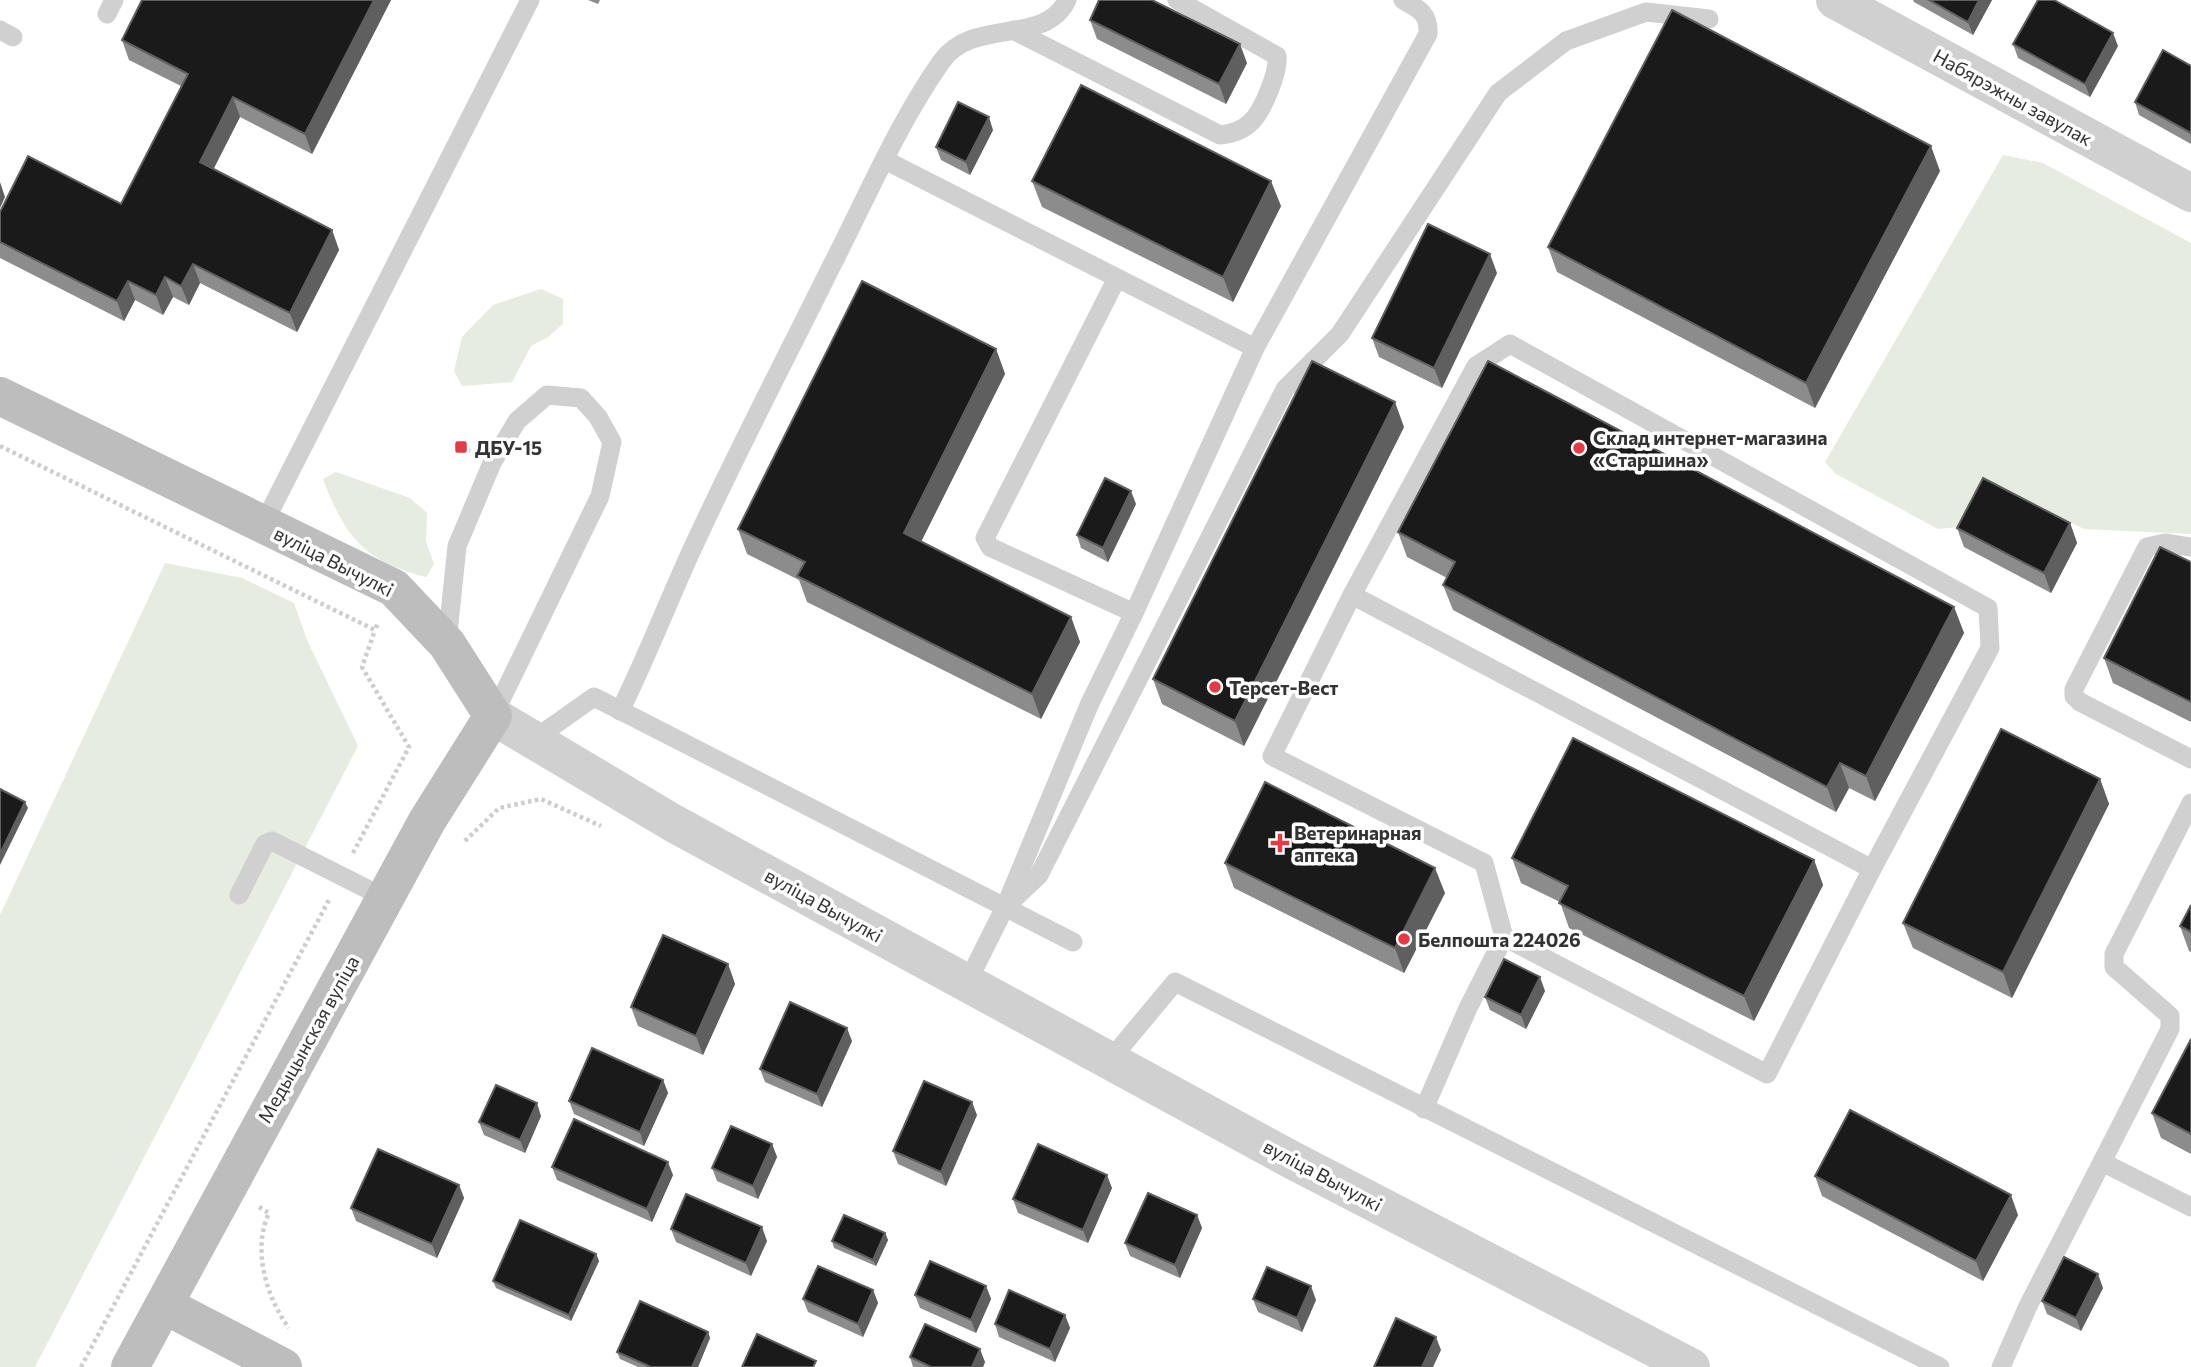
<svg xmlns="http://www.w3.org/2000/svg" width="2191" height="1367" viewBox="0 0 2191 1367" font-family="Commissioner,sans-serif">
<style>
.green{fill:#e6ecdf}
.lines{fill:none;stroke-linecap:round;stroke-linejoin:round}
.path{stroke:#cdcdcd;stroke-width:4.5;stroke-dasharray:3.5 3.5;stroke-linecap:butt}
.lane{stroke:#d0d0d0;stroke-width:19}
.street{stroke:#d0d0d0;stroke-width:38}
.secondary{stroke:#bdbdbd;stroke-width:38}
.wall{fill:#8c8c8c}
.shaded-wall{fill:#5f5f5f}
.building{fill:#1a1a1a;stroke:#5f5f5f;stroke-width:2}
.poi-dot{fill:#e63946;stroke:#fff;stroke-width:2.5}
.labels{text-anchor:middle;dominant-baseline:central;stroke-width:7;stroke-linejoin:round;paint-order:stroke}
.street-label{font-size:19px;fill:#333;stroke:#fff}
.poi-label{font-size:19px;font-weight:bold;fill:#333;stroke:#fff;text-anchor:start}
</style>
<rect width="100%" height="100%" fill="#fff"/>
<g class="green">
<polygon points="2003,155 2043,163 2191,243 2191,534 2084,529 1997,486 1958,527 1938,529 1836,474 1825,462"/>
<polygon points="541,289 563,299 563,324 548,337 531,346 512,382 462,386 454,371 462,337 493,305"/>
<path d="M336 472 410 498 427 513 426 541 434 564 426 577C365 562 345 537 323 479Z"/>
<polygon points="165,563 242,578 294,603 307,640 358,746 35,1367 0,1367 0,915"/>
</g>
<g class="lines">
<g class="path">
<polyline points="0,446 375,630 378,623"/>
<polyline points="461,447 470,451"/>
<polyline points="465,841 499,808 541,799 601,826"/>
<polyline points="353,853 409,747 362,667 375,630"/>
<path d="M259 1207 269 1213C252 1249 266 1297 289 1328"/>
<polyline points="81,1367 330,898"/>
</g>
<g class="lane">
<polyline points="107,14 114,0"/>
<polyline points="0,30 13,37"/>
<path d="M1013 30 1220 135C1231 134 1242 131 1251 122 1263 111 1279 71 1277 56L1177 0"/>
<polyline points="885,160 1255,348"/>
<polyline points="263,525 530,0"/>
<polyline points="2191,547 2165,543 2147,547 2074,689 2074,696 2080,702 2191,759"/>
<polyline points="1352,595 1476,366 1510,344 1988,608 1990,648 1872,869"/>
<path d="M1134 613 1255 348 1428 34C1429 14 1420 9 1403 0"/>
<polyline points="447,643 457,546 492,463 517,421 547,395 581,398 598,417 612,442 600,496 493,716"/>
<path d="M620 711C650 651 673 588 702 528 743 440 788 354 831 267 866 199 897 125 941 62 973 16 1045 47 1067 0"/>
<polyline points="533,740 594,697 1073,942"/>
<polyline points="239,895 265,844 272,841 385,898"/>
<polyline points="1008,900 1090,703 1134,613 990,547 985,538 1116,280"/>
<polyline points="967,983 1005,907 1039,875 1285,389 1340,334 1498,93 1566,41 1646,12 1709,19"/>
<polyline points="1110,1060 1175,982 1940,1367"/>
<polyline points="1424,1109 1468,1008 1504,937 1767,1074 1872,869 1352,595 1272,756 1484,863 1504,937"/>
<polyline points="2102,1162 2170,1029 2170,1016 2114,967 2114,954 2191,803"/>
<polyline points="2001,1367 2028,1306 2102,1162 2191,1207"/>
</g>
<g class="street">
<polyline points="1835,0 2191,193"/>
<polyline points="493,716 673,823 1292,1160 1691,1367"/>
</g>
<g class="secondary">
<polyline points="0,396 394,588 447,644 493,716 427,821 130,1367"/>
<polyline points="164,1305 283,1367"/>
</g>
</g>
<g class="wall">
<polygon points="391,0 312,154 240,117 213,169 332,230 339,250 297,332 200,283 189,305 173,297 163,315 135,300 124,321 0,258 0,212 121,204 181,86 129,60 122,40"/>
<polygon points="588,0 600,0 598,4"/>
<polygon points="1913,0 1992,0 1973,35 1914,2"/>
<polygon points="1090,20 1247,63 1226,104 1097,39"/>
<polygon points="2013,44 2118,46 2090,97 2018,58"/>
<polygon points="2191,66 2191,144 2139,115 2135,102"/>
<polygon points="993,130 970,175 941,160 936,147"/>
<polygon points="1940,171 1815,408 1557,272 1548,247"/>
<polygon points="1032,181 1281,206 1233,302 1042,207"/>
<polygon points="1497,273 1442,388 1379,357 1372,338"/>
<polygon points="996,349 1005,374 921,541 1071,617 1080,642 1041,719 807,602 799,580 747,554 738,529"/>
<polygon points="1404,427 1244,746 1162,704 1153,679"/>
<polygon points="1136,504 1108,562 1081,548 1077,535"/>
<polygon points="2070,523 2077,543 2051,593 1964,547 1957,528"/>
<polygon points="1398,532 1954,607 1964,633 1875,801 1849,788 1836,812 1453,610 1443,585 1447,578 1407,557"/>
<polygon points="2191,562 2191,722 2113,683 2104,658"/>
<polygon points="2100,779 2109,804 2012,998 1913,948 1903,923"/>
<polygon points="1512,858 1814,860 1823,885 1754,1021 1569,928 1560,902 1521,883"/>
<polygon points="1225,863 1445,893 1404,973 1234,888"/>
<polygon points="2191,905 2191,952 2189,951 2180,926"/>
<polygon points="728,964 735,984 703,1055 638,1026 631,1007"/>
<polygon points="1545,991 1526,1029 1490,1010 1485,997"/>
<polygon points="2191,1039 2191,1154 2161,1138 2152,1113"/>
<polygon points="852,1041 822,1107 765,1082 760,1069"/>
<polygon points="663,1080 668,1093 644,1146 574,1114 569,1101"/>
<polygon points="977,1115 946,1186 898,1164 893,1151"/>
<polygon points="541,1116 525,1153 484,1135 479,1122"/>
<polygon points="772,1144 777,1157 758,1199 717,1181 712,1168"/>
<polygon points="552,1167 673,1175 652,1222 557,1180"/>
<polygon points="1815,1176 2018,1215 1983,1281 1822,1196"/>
<polygon points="459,1185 464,1198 437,1258 356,1221 351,1208"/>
<polygon points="1112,1188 1088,1243 1018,1213 1013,1199"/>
<polygon points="1197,1215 1202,1228 1180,1278 1130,1256 1125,1243"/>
<polygon points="671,1229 767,1241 751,1276 676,1242"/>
<polygon points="885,1233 888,1240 876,1266 834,1248 832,1241"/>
<polygon points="596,1254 599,1261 571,1321 496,1288 493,1281"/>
<polygon points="986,1286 991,1299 976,1333 920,1308 915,1295"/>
<polygon points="2103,1288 2081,1331 2047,1314 2042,1301"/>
<polygon points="873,1290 878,1303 863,1337 808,1312 803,1299"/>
<polygon points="1253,1299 1316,1300 1302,1332 1258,1312"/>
<polygon points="1065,1315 1070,1328 1055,1362 999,1337 995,1324"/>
<polygon points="708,1332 710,1338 698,1367 638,1367 620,1359 617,1352"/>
<polygon points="910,1357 985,1362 983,1367 913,1367"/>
</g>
<g class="shaded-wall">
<polygon points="374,0 391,0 312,154 305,134"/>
<polygon points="1979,0 1992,0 1973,35 1968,22"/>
<polygon points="2113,33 2118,46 2090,97 2085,84"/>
<polygon points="1240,44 1247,63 1226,104 1219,84"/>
<polygon points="233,97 240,117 207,182 200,162"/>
<polygon points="989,117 993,130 970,175 966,162"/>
<polygon points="1931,146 1940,171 1815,408 1806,383"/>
<polygon points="1271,181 1281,206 1233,302 1223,277"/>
<polygon points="0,182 5,197 0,208"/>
<polygon points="332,230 339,250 297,332 290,313"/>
<polygon points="1490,254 1497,273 1442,388 1434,368"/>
<polygon points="193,264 200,283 189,305 181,286"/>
<polygon points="165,277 173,297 163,315 156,295"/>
<polygon points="128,281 135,300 124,321 117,301"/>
<polygon points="996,349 1005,374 913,558 904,533"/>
<polygon points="1395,402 1404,427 1244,746 1235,721"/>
<polygon points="1131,491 1136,504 1108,562 1103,548"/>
<polygon points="2070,523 2077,543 2051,593 2044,573"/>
<polygon points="1954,607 1964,633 1875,801 1866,776"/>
<polygon points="1071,617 1080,642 1041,719 1032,694"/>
<polygon points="1840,763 1849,788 1836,812 1827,787"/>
<polygon points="2100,779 2109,804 2012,998 2003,972"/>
<polygon points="25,802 28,808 0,865 0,854"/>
<polygon points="1814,860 1823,885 1754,1021 1744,996"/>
<polygon points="1435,868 1445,893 1404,973 1395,948"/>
<polygon points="728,964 735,984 703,1055 696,1036"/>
<polygon points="1540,977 1545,991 1526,1029 1521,1015"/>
<polygon points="847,1028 852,1041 822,1107 817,1094"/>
<polygon points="663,1080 668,1093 644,1146 640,1132"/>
<polygon points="972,1102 977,1115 946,1186 941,1172"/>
<polygon points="537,1103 541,1116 525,1153 520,1140"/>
<polygon points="772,1144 777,1157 758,1199 753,1186"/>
<polygon points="668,1162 673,1175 652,1222 647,1209"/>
<polygon points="1107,1175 1112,1188 1088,1243 1083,1230"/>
<polygon points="459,1185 464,1198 437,1258 432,1244"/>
<polygon points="2011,1195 2018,1215 1983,1281 1976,1261"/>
<polygon points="1197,1215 1202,1228 1180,1278 1175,1265"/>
<polygon points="762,1227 767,1241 751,1276 746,1263"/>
<polygon points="885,1233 888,1240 876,1266 873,1260"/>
<polygon points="596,1254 599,1261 571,1321 569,1315"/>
<polygon points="2098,1274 2103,1288 2081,1331 2076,1318"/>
<polygon points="986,1286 991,1299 976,1333 971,1320"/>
<polygon points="1311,1286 1316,1300 1302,1332 1297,1318"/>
<polygon points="873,1290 878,1303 863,1337 858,1324"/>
<polygon points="1065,1315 1070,1328 1055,1362 1050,1349"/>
<polygon points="708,1332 710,1338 698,1367 692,1367"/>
<polygon points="1436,1337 1441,1350 1433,1367 1422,1367"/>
<polygon points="980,1349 985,1362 983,1367 972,1367"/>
</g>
<g class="building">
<polygon points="142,0 374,0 305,134 233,97 200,162 332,230 290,313 193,264 181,286 165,277 156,295 128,281 117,301 0,242 0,212 28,156 121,204 188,74 122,40"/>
<polygon points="1099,0 1152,0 1240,44 1219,84 1090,20"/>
<polygon points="1929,0 1979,0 1968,22"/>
<polygon points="2038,0 2054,0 2113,33 2085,84 2013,44"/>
<polygon points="1672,10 1931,146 1806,383 1548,247"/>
<polygon points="2163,50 2191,66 2191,133 2135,102"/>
<polygon points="1081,85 1271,181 1223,277 1032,181"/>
<polygon points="958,102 989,117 966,162 936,147"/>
<polygon points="1428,224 1490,254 1434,368 1372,338"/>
<polygon points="862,281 996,349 904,533 1071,617 1032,694 797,576 805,562 738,529"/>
<polygon points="1312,361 1395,402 1235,721 1153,679"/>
<polygon points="1488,361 1954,607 1866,776 1840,763 1827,787 1443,585 1455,562 1398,532"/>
<polygon points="1105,478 1131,491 1103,548 1077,535"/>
<polygon points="1983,478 2070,523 2044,573 1957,528"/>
<polygon points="2160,547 2191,562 2191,702 2104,658"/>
<polygon points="2001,729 2100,779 2003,972 1903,923"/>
<polygon points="1573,738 1814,860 1744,996 1559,903 1568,886 1512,858"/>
<polygon points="1265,782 1435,868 1395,948 1225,863"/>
<polygon points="0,789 25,802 0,854"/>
<polygon points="2191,905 2191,932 2180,926"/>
<polygon points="663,935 728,964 696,1036 631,1007"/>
<polygon points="1504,959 1540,977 1521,1015 1485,997"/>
<polygon points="790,1002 847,1028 817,1094 760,1069"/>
<polygon points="2191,1039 2191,1134 2152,1113"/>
<polygon points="592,1048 663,1080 640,1132 569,1101"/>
<polygon points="924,1081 972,1102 941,1172 893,1151"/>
<polygon points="496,1085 537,1103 520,1140 479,1122"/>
<polygon points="1850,1110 2011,1195 1976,1261 1815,1176"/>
<polygon points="574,1119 668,1162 647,1209 552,1167"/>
<polygon points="731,1126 772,1144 753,1186 712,1168"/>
<polygon points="1038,1144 1107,1175 1083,1230 1013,1199"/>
<polygon points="378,1149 459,1185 432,1244 351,1208"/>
<polygon points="1148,1193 1197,1215 1175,1265 1125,1243"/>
<polygon points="686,1194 762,1227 746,1263 671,1229"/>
<polygon points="844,1215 885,1233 873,1260 832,1241"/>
<polygon points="520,1220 596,1254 569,1315 493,1281"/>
<polygon points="2064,1257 2098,1274 2076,1318 2042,1301"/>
<polygon points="930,1261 986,1286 971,1320 915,1295"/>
<polygon points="818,1266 873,1290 858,1324 803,1299"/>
<polygon points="1267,1267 1311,1286 1297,1318 1253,1299"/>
<polygon points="1009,1290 1065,1315 1050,1349 995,1324"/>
<polygon points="640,1301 708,1332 692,1367 651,1367 617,1352"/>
<polygon points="1396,1318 1436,1337 1422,1367 1374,1367"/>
<polygon points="925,1324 980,1349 972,1367 931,1367 910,1357"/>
<polygon points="757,1334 816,1361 813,1367 742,1367"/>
</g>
<g class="poi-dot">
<rect x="454" y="440" width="14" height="14" rx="3.5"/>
<circle cx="1579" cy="448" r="7"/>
<circle cx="1215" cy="687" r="7"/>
<path d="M1276.5 832.5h7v7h7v7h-7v7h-7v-7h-7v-7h7z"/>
<circle cx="1404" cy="939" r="7"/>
</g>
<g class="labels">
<g class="street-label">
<text transform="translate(2013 97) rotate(29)">Набярэжны завулак</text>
<text transform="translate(334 561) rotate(27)">вуліца Вычулкі</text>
<text transform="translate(824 905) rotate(29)">вуліца Вычулкі</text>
<text transform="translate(308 1039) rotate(-61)">Медыцынская вуліца</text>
<text transform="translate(1323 1175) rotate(28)">вуліца Вычулкі</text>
</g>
<g class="poi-label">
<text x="1593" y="437">Склад интернет-магазина<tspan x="1593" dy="22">«Старшина»</tspan></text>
<text x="475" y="447">ДБУ-15</text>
<text x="1229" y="687">Терсет-Вест</text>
<text x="1294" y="832">Ветеринарная<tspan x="1294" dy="22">аптека</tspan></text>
<text x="1418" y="939">Белпошта 224026</text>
</g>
</g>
</svg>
